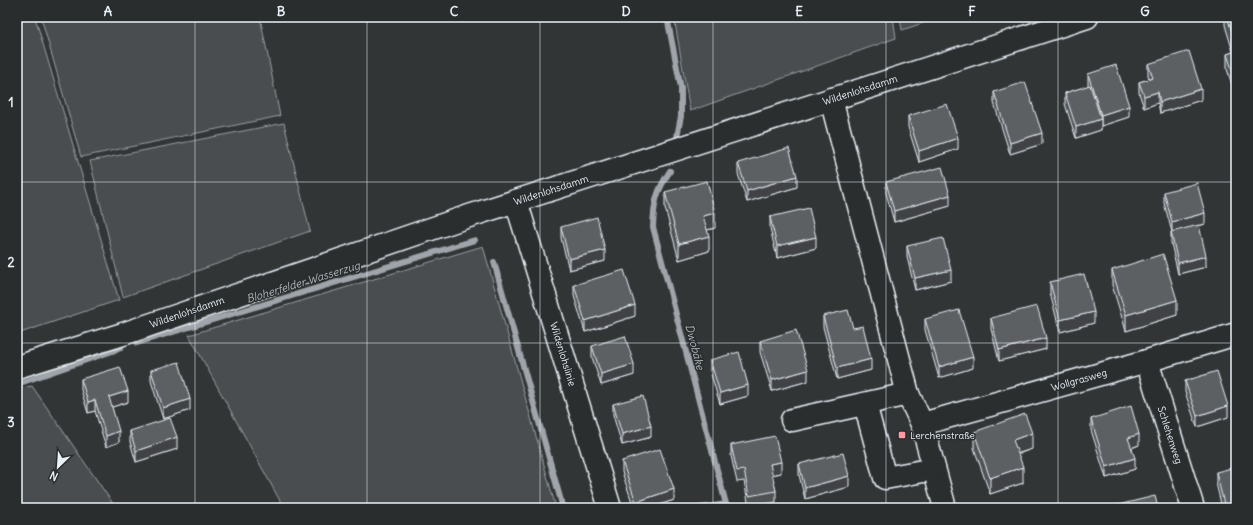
<svg xmlns="http://www.w3.org/2000/svg" width="1253" height="525" viewBox="0 0 1253 525" font-family="Delius,sans-serif">
<style>
.green{fill:#494d4f;stroke:#989fa4}
.lines{fill:none;stroke-linecap:round;stroke-linejoin:round}
.stream{stroke:#9fa5aa;stroke-width:6}
.street-casing{stroke:#e8f1f8;stroke-width:25}
.street{stroke:#2a2d2e;stroke-width:22}
.wall{fill:#4f5355;stroke:#e8f1f8}
.shaded-wall{fill:#404345;stroke:#e8f1f8}
.building{fill:#5c6063;stroke:#e8f1f8}
.grid{fill:none;stroke:#e8f1f8;stroke-width:1;stroke-opacity:0.55}
.poi-dot{fill:#ff9aa2;stroke:#2a2d2e;stroke-width:1.5}
.labels{text-anchor:middle;dominant-baseline:central;stroke-width:3;stroke-linejoin:round;paint-order:stroke}
.street-label{font-size:10px;fill:#e8f1f8;stroke:#2a2d2e}
.poi-label{font-size:10px;fill:#e8f1f8;stroke:#2a2d2e;text-anchor:start}
.water-label{font-size:11px;font-style:italic;fill:#b1b8be;stroke:#2a2d2e}
.neatline{fill:none;stroke:#e8f1f8;stroke-width:1.5}
.grid-label{font-size:13px;text-anchor:middle;font-weight:bold;fill:#e8f1f8}
</style>
<rect width="100%" height="100%" fill="#323536"/>
<filter id="ink" filterUnits="userSpaceOnUse"><feTurbulence type="fractalNoise" baseFrequency=".025" numOctaves="2"/><feDisplacementMap in="SourceGraphic" scale="8" xChannelSelector="R" yChannelSelector="G"/><feConvolveMatrix kernelMatrix="1 2 1 2 8 2 1 2 1" color-interpolation-filters="sRGB"/></filter>
<g filter="url(#ink)">
<g class="green">
<polygon points="25,17 35,17 119,300 17,334 17,20"/>
<polygon points="41,17 260,17 280,116 81,157"/>
<polygon points="674,17 893,17 896,38 690,111"/>
<polygon points="900,17 941,17 902,30"/>
<polygon points="284,123 310,231 123,297 90,161"/>
<polygon points="483,246 556,508 284,508 189,335"/>
<polygon points="32,386 116,508 17,508 17,389"/>
</g>
<g class="lines">
<g class="stream">
<polyline points="667,17 681,88 681,116 676,142"/>
<path d="M670 171C656 192 654 202 653 227L726 504 700 508"/>
<polyline points="494,262 563,508"/>
<polyline points="137,343 475,240"/>
<polyline points="17,384 121,348"/>
</g>
<defs>
<g id="street">
<polyline points="831,99 908,394 922,424 945,508"/>
<polyline points="516,201 610,508"/>
<polyline points="1147,361 1193,508"/>
<polyline points="17,367 123,334 463,218 1087,17"/>
<polyline points="865,404 885,478 934,469"/>
<polyline points="792,420 908,394"/>
<polyline points="922,424 1147,361 1236,334"/>
</g>
</defs>
<use href="#street" class="street-casing"/>
<use href="#street" class="street"/>
</g>
<g class="wall">
<polygon points="1225,17 1236,17 1236,98 1227,69 1227,54 1233,52 1225,25"/>
<polygon points="1148,64 1201,100 1160,113 1158,103 1144,108 1139,93 1139,82 1149,79 1148,75"/>
<polygon points="1088,74 1129,117 1101,126 1101,130 1076,138 1065,104 1065,93 1088,86"/>
<polygon points="994,92 1042,144 1010,154 994,103"/>
<polygon points="908,116 958,149 919,162 908,127"/>
<polygon points="738,163 797,187 747,202 738,174"/>
<polygon points="886,182 950,206 894,222 886,193"/>
<polygon points="665,192 715,228 707,230 709,251 679,260 665,208"/>
<polygon points="1164,192 1205,224 1199,226 1206,267 1178,274 1171,243 1171,232 1172,232 1164,203"/>
<polygon points="770,217 816,248 777,258 770,228"/>
<polygon points="561,227 605,261 569,270 561,238"/>
<polygon points="907,246 951,281 915,290 907,257"/>
<polygon points="1112,270 1177,315 1126,331 1112,285"/>
<polygon points="1050,282 1094,323 1060,332 1050,293"/>
<polygon points="574,285 635,316 585,332 574,296"/>
<polygon points="823,316 853,328 871,370 837,379 823,327"/>
<polygon points="991,318 1046,349 999,361 991,329"/>
<polygon points="925,319 973,368 939,378 925,330"/>
<polygon points="760,341 808,381 772,391 760,352"/>
<polygon points="592,346 634,375 601,385 592,357"/>
<polygon points="710,360 748,396 720,404 710,371"/>
<polygon points="151,370 190,410 163,419 151,381"/>
<polygon points="81,379 128,402 112,407 119,442 106,447 95,411 88,413 81,390"/>
<polygon points="1185,381 1228,417 1197,427 1185,392"/>
<polygon points="613,404 651,437 622,445 613,415"/>
<polygon points="1091,419 1139,445 1132,448 1135,469 1106,478 1091,430"/>
<polygon points="130,431 177,449 136,462 130,442"/>
<polygon points="974,432 1032,449 1018,454 1023,483 990,494 974,448"/>
<polygon points="731,445 781,473 772,475 776,491 776,502 749,507 744,481 737,482 731,456"/>
<polygon points="622,461 674,500 650,508 634,508 622,472"/>
<polygon points="799,464 849,487 805,499 799,475"/>
<polygon points="1216,472 1236,508 1222,508 1216,483"/>
</g>
<g class="shaded-wall">
<polygon points="1201,89 1201,100 1160,113 1160,102"/>
<polygon points="1158,92 1158,103 1144,108 1144,96"/>
<polygon points="1129,106 1129,117 1101,126 1101,115"/>
<polygon points="1101,119 1101,130 1076,138 1076,127"/>
<polygon points="1042,133 1042,144 1010,154 1010,143"/>
<polygon points="958,138 958,149 919,162 919,151"/>
<polygon points="797,176 797,187 747,202 747,191"/>
<polygon points="950,195 950,206 894,222 894,211"/>
<polygon points="715,213 715,228 703,231 703,216"/>
<polygon points="1205,213 1205,224 1172,233 1172,222"/>
<polygon points="709,236 709,251 679,260 679,244"/>
<polygon points="816,237 816,248 777,258 777,246"/>
<polygon points="605,250 605,261 569,270 569,259"/>
<polygon points="1206,256 1206,267 1178,274 1178,263"/>
<polygon points="951,270 951,281 915,290 915,278"/>
<polygon points="1177,300 1177,315 1126,331 1126,315"/>
<polygon points="635,305 635,316 585,332 585,321"/>
<polygon points="1094,312 1094,323 1060,332 1060,320"/>
<polygon points="1046,338 1046,349 999,361 999,350"/>
<polygon points="973,357 973,368 939,378 939,367"/>
<polygon points="871,359 871,370 837,379 837,368"/>
<polygon points="634,364 634,375 601,385 601,374"/>
<polygon points="808,370 808,381 772,391 772,380"/>
<polygon points="748,385 748,396 720,404 720,393"/>
<polygon points="128,391 128,402 109,408 109,397"/>
<polygon points="190,399 190,410 163,419 163,408"/>
<polygon points="95,400 95,411 88,413 88,402"/>
<polygon points="1228,406 1228,417 1197,427 1197,416"/>
<polygon points="651,426 651,437 622,445 622,434"/>
<polygon points="119,431 119,442 106,447 106,436"/>
<polygon points="1032,433 1032,449 1013,455 1013,440"/>
<polygon points="1139,434 1139,445 1128,449 1128,438"/>
<polygon points="177,437 177,449 136,462 136,451"/>
<polygon points="1135,458 1135,469 1106,478 1106,467"/>
<polygon points="781,462 781,473 770,475 770,464"/>
<polygon points="1023,467 1023,483 990,494 990,478"/>
<polygon points="849,476 849,487 805,499 805,488"/>
<polygon points="674,489 674,500 650,508 636,508 636,502"/>
</g>
<g class="building">
<polygon points="1227,17 1236,17 1236,44"/>
<polygon points="1189,51 1201,89 1160,102 1158,92 1144,96 1139,82 1153,78 1148,64"/>
<polygon points="1236,51 1236,82 1227,54"/>
<polygon points="1116,65 1129,106 1101,115 1088,74"/>
<polygon points="1025,82 1042,133 1010,143 994,92"/>
<polygon points="1090,85 1101,119 1076,127 1065,93"/>
<polygon points="947,104 958,138 919,151 908,116"/>
<polygon points="789,148 797,176 747,191 738,163"/>
<polygon points="942,167 950,195 894,211 886,182"/>
<polygon points="707,181 715,213 703,216 709,236 679,244 665,192"/>
<polygon points="1197,183 1205,213 1172,222 1164,192"/>
<polygon points="809,208 816,237 777,246 770,217"/>
<polygon points="597,217 605,250 569,259 561,227"/>
<polygon points="1199,225 1206,256 1178,263 1171,232"/>
<polygon points="943,238 951,270 915,278 907,246"/>
<polygon points="1163,254 1177,300 1126,315 1112,270"/>
<polygon points="624,270 635,305 585,321 574,285"/>
<polygon points="1084,274 1094,312 1060,320 1050,282"/>
<polygon points="1037,306 1046,338 999,350 991,318"/>
<polygon points="848,310 853,328 863,326 871,359 837,368 823,316"/>
<polygon points="959,310 973,357 939,367 925,319"/>
<polygon points="796,330 808,370 772,380 760,341"/>
<polygon points="625,336 634,364 601,374 592,346"/>
<polygon points="739,352 748,385 720,393 710,360"/>
<polygon points="179,362 190,399 163,408 151,370"/>
<polygon points="120,367 128,391 109,397 119,431 106,436 95,400 88,402 81,379"/>
<polygon points="1217,371 1228,406 1197,416 1185,381"/>
<polygon points="643,396 651,426 622,434 613,404"/>
<polygon points="1131,406 1139,434 1128,438 1135,458 1106,467 1091,419"/>
<polygon points="1025,414 1032,433 1013,440 1023,467 990,478 974,432"/>
<polygon points="170,418 177,437 136,451 130,431"/>
<polygon points="775,436 781,462 770,464 776,491 749,496 744,470 737,471 731,445"/>
<polygon points="660,449 674,489 636,502 622,461"/>
<polygon points="843,453 849,476 805,488 799,464"/>
<polygon points="1236,467 1236,508 1225,508 1216,472"/>
<polygon points="1155,496 1158,508 1118,508 1118,505"/>
</g>
</g>
<path class="grid" d="M195 17V508M367 17V508M540 17V508M713 17V508M886 17V508M1058 17V508M17 182H1236M17 343H1236"/>
<rect class="poi-dot" x="898" y="431" width="8" height="8" rx="2"/>
<g class="labels">
<g class="street-label">
<text transform="translate(860 90) rotate(-18)">Wildenlohsdamm</text>
<text transform="translate(551 190) rotate(-18)">Wildenlohsdamm</text>
<text transform="translate(187 312) rotate(-19)">Wildenlohsdamm</text>
<text transform="translate(563 354) rotate(73)">Wildenlohslinie</text>
<text transform="translate(1079 380) rotate(-16)">Wollgrasweg</text>
<text transform="translate(1170 435) rotate(72)">Schlehenweg</text>
</g>
<g class="poi-label">
<text x="910" y="435">Lerchenstraße</text>
</g>
<g class="water-label">
<text transform="translate(303 282) rotate(-17)">Bloherfelder Wasserzug</text>
<text transform="translate(695 347) rotate(75)">Dwobäke</text>
</g>
</g>
<rect width="1253" height="525" fill="none" stroke="#2a2d2e" stroke-width="44"/>
<g transform="translate(58 467) rotate(205)" stroke="#2a2d2e" stroke-width="3" paint-order="stroke">
<path d="M0-3L7 15L0 10L-7 15Z" fill="#e8f1f8"/>
<text y="-6" font-size="11" font-weight="bold" text-anchor="middle" fill="#e8f1f8">N</text>
</g>
<rect x="22" y="22" width="1209" height="481" class="neatline"/>
<g class="grid-label">
<text x="108" y="16">A</text>
<text x="281" y="16">B</text>
<text x="454" y="16">C</text>
<text x="626" y="16">D</text>
<text x="799" y="16">E</text>
<text x="972" y="16">F</text>
<text x="1145" y="16">G</text>
<text x="11" y="107">1</text>
<text x="11" y="267">2</text>
<text x="11" y="427">3</text>
</g>
</svg>
